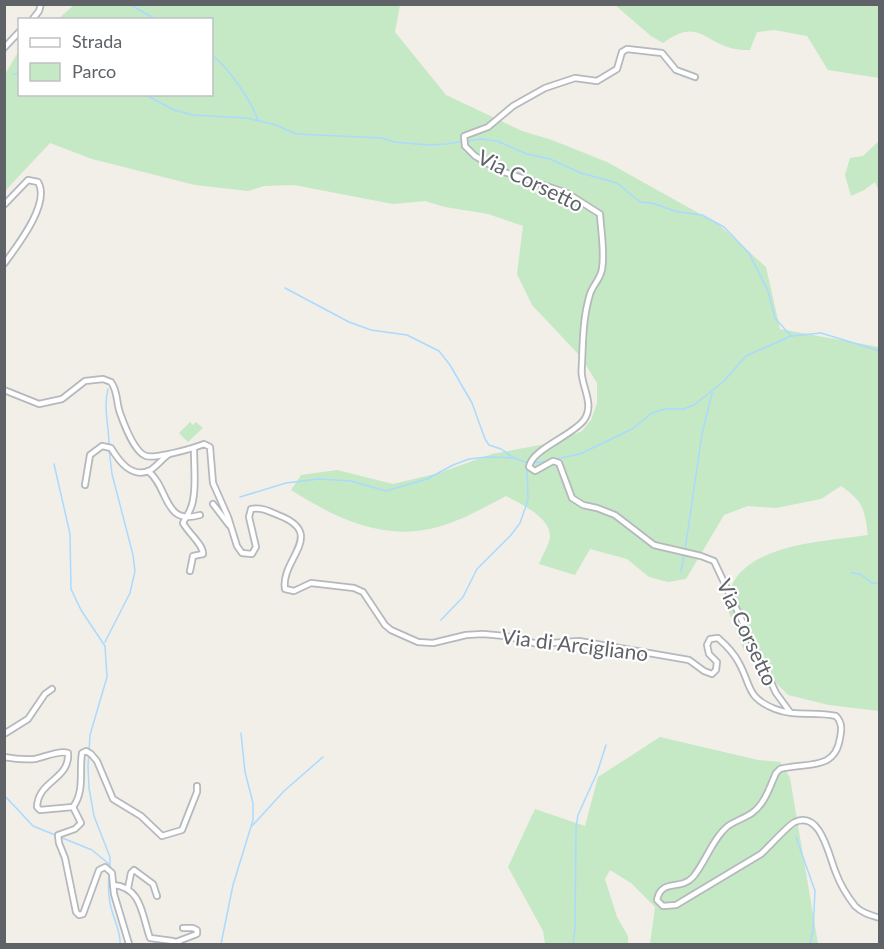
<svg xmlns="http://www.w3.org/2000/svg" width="884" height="949" viewBox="0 0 884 949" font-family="Lato,sans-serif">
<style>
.green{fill:#c5e8c5}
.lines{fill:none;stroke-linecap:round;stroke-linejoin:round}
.stream{stroke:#aadaff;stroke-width:1.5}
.minor-casing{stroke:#b5b8bc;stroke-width:8}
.minor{stroke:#fff;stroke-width:4.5}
.labels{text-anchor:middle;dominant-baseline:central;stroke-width:4.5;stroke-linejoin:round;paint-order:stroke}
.street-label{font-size:21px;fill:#5f6368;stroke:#fff}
</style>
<rect width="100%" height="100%" fill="#f1efe8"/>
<g class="green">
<path d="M74 5H400L395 32 446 95 522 131 552 140 607 162 718 224 766 267 780 329 879 347V711L829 705 788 695 744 650 726 605C729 597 731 585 736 578 761 543 829 541 868 535 864 508 864 502 841 486L821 499 776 508 748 506 724 515 686 579 668 582 649 577 627 559 590 549 575 575 539 564C542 556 549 545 550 537 551 517 520 504 506 496 483 508 459 522 434 528 381 541 334 517 291 490L301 475 337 470 393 484 439 473 492 454 556 442 582 431 591 420 597 403V383L581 357 532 305 517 274 523 226 488 214 445 207 425 201 393 204 294 185 264 186 248 191 195 185 92 159 50 143 5 191V74L19 51 20 94H212V20L58 19Z"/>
<path d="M615 5H879V78L828 70 807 36 774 30 757 32 750 50C745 50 740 50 735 49 703 42 698 17 663 43L651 36Z"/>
<polygon points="879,141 879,192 875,182 864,190 851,196 845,175 850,158 863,156"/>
<polygon points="190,422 193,425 196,422 203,428 188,442 179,433"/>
<polygon points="660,737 758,760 780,762 790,778 818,944 650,944 655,907 631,883 610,870 605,879 617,917 628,936 628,944 545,944 543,931 508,867 535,809 585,826 598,777"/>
</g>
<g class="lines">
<g class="stream">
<polyline points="129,4 157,20"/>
<path d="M212 55C230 70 249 97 258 120"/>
<polyline points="13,74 20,73"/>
<polyline points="144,94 174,110 193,115 247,118 276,125 296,134 382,138 394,142 429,145 446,144 481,139 497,141 527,154 550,159 581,173 617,183 640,202 652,203 678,212 702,215 724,227 749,253 768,291 775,318 791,336"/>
<polyline points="285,288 349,322 371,330 407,335 439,351 450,365 472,403 485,439 489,445 501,449 514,458"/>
<path d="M108 389C103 407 109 426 109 445"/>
<polyline points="556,459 580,454 632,429 652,413 665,409 683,409 694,405 724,381 746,356 791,336 821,333 880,351"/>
<polyline points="533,463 549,461"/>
<polyline points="54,464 70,534 71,589 81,610 105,646 107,677 90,735 88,766 89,788 94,816 110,857 110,868"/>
<polyline points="240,497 286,483 318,479 351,481 386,491 427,479 453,465 469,459 487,457 514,458 528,463"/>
<polyline points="685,550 702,434 712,393"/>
<polyline points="681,572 684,555"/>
<polyline points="851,573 860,574 872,583 880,583"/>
<polyline points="441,620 463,597 477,569 511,535 520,523 528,500 527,467"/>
<polyline points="105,642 130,593 135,571 133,555 112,474 109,450"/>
<polyline points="4,795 33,826 92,850 109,864"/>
<polyline points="252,826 284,791 323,757"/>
<polyline points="796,837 815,891 813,931 810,944"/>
<path d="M109 872C108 885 108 899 112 911 115 922 121 933 120 944"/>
<polyline points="221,944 233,885 253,820 253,803 245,772 241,733"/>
<polyline points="573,944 575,928 576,828 578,815 597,773 606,745"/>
</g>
<defs>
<g id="minor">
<polyline points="32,20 39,11 41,4"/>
<polyline points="4,48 20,31"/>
<path d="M695 77 676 70 662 53 627 49 622 52 617 69 597 81 575 78 545 88 513 106 488 127 464 136 465 146 475 156 501 171 567 193 600 214C601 232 605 252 602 269 601 278 593 285 590 294 583 317 583 339 582 362 582 367 581 372 582 376 584 391 594 406 584 420 572 436 532 449 529 467L535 471 553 461 559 463 572 498 583 505 597 508 615 515 654 545 701 556 714 561 776 693 790 712"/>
<path d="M4 205 28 180 38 182C51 203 17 246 4 264"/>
<path d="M4 390 39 404 62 399 85 381 103 379 111 382C118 391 116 402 120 413 124 424 134 452 146 456 152 458 162 455 169 454 182 451 192 449 204 444L210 447 213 483 228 517 237 546 242 553 252 554 256 547 249 517 251 509C261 507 269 511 278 515 328 534 280 559 285 589L294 591 311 583 354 588 363 592 385 625 391 630 418 642 433 643 466 635 483 634 505 636 538 644 579 641 689 660 704 671 712 674 716 670 717 662 709 654 707 645 710 639 718 638C726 645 734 653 739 663 752 687 746 697 775 709 795 717 816 711 836 716 842 722 842 729 840 738 835 772 805 762 780 769L776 773C770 786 765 804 752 813 745 818 735 821 728 826 713 838 705 863 693 877 681 891 661 878 657 900L663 906 676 905 761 854C769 847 789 824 795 822 821 810 829 857 836 873 840 884 848 897 855 906 862 913 870 915 880 918"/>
<path d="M148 471C169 487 163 526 200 515"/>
<path d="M85 485 90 455 102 446 111 448C119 461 131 478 149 471 155 468 162 459 168 455"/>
<polyline points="213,504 229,525"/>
<path d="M190 571 193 556 203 554C203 544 189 534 183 523 185 518 188 515 190 510 197 496 194 466 194 450"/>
<polyline points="4,734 28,719 45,694 52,689"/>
<path d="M4 757C15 759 24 760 35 759 45 757 59 750 68 753 70 780 38 780 37 807L40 810 73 807 81 823 75 829 58 835 59 843 65 858 76 912 79 915 83 914 99 870 105 867 112 873 114 894 129 944"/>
<path d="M73 807C85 791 79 771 82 753L86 751 91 754 97 761 113 799 141 816 162 836 182 830 197 792V786"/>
<path d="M113 885C142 887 142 916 150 938L173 941 180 944"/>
<polyline points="128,888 131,873 134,870 153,884 157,896"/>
<polyline points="176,942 197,934 197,930 193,928 183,928"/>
</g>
</defs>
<use href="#minor" class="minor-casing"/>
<use href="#minor" class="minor"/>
</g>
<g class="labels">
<g class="street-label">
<text transform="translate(531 180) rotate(26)">Via Corsetto</text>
<text transform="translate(748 632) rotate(65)">Via Corsetto</text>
<text transform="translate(575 644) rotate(7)">Via di Arcigliano</text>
</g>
</g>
<rect width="884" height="949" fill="none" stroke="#5f6368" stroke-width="12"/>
<rect x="18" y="18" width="195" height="78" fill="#ffffff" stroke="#bfc1c3" stroke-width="1.5"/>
<rect x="30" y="38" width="30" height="9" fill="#ffffff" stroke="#bfc1c3" stroke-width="1.5"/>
<text x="72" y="48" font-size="18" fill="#5f6368">Strada</text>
<rect x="30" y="63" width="30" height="18" fill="#c5e8c5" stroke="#bfc1c3" stroke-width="1.5"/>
<text x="72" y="78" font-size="18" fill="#5f6368">Parco</text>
</svg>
